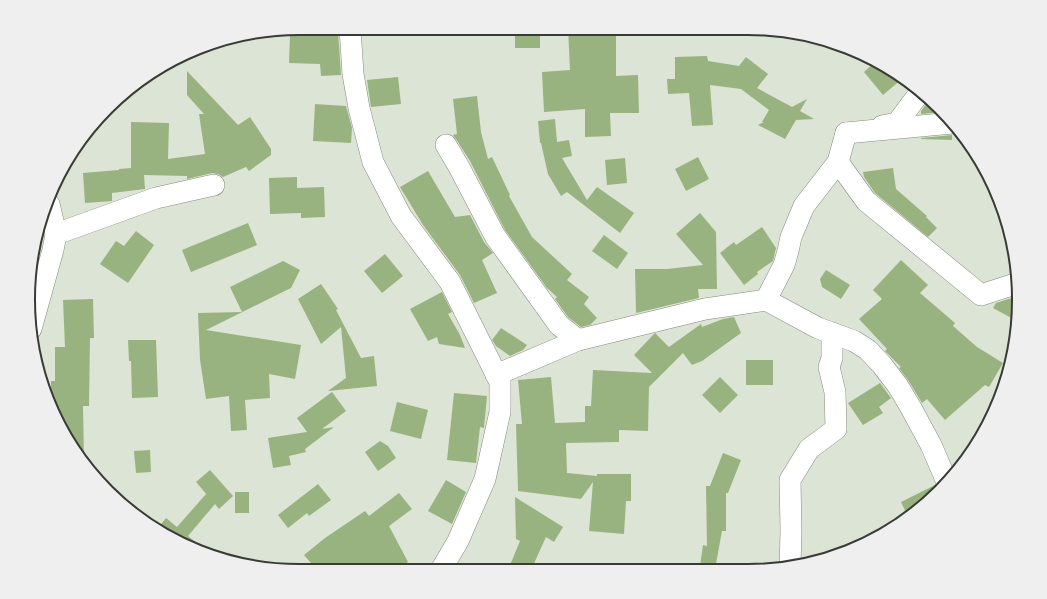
<svg xmlns="http://www.w3.org/2000/svg" width="1047" height="599" viewBox="0 0 1047 599" font-family="'Fira Sans Condensed',sans-serif">
<style>
.building{fill:#98b37f}
.lines{fill:none;stroke-linecap:round;stroke-linejoin:round}
.minor-casing{stroke:#848b7e;stroke-width:22}
.minor{stroke:#fff;stroke-width:21}
.rim{fill:none;stroke:#393c36;stroke-width:2}
</style>
<rect width="100%" height="100%" fill="#dce4d5"/>
<g class="building">
<rect x="515" y="28" width="25" height="20"/>
<polygon points="568,28 616,28 616,76 638,75 639,113 610,113 611,136 585,137 585,109 544,112 542,72 570,70"/>
<polygon points="338,31 341,75 321,76 320,64 289,63 290,35 312,36 311,32"/>
<polygon points="707,56 708,61 739,66 746,57 768,74 757,88 792,107 807,99 800,111 814,119 796,120 785,139 758,125 764,122 762,122 769,110 741,89 710,85 713,125 692,126 689,93 668,94 667,79 675,79 675,57"/>
<polygon points="876,61 883,64 903,78 883,95 864,72"/>
<polygon points="187,71 238,125 250,117 271,149 271,155 249,171 246,167 223,177 218,174 212,173 187,179 187,176 144,175 145,189 112,193 112,201 85,203 83,173 119,170 119,169 131,168 131,122 169,123 168,159 205,154 199,114 204,114 187,95"/>
<polygon points="398,77 401,104 371,107 367,80"/>
<polygon points="477,96 481,132 488,159 492,157 510,195 509,196 532,237 572,274 567,280 589,297 584,304 597,318 590,325 581,327 568,317 555,299 557,297 547,288 505,230 470,161 456,139 453,135 457,134 453,99"/>
<polygon points="930,99 941,110 942,112 921,114 921,111"/>
<polygon points="315,104 346,106 352,128 351,143 313,141"/>
<polygon points="555,119 557,142 569,140 572,156 562,158 587,200 597,187 634,213 620,233 567,192 561,196 548,174 541,143 540,143 538,121"/>
<polygon points="952,135 952,140 921,139 921,138"/>
<polygon points="698,157 709,179 686,191 675,169"/>
<polygon points="625,158 627,183 607,185 605,160"/>
<polygon points="893,168 896,189 927,216 926,217 937,228 928,237 875,193 864,177 863,172"/>
<polygon points="428,171 455,217 470,215 484,242 493,253 482,260 497,293 474,303 460,275 423,225 400,187"/>
<polygon points="297,177 297,188 324,187 325,217 301,218 301,213 270,214 269,178"/>
<polygon points="700,213 716,232 717,289 698,289 699,298 636,313 635,269 667,269 703,265 676,234"/>
<polygon points="248,223 257,245 191,272 182,250"/>
<polygon points="762,227 776,248 773,261 757,272 758,274 744,285 720,253 734,242 736,245"/>
<polygon points="136,231 154,245 128,283 100,264 116,241 124,246"/>
<polygon points="604,235 628,253 617,269 592,251"/>
<polygon points="385,254 403,276 382,293 364,271"/>
<polygon points="901,260 928,285 920,293 955,323 953,326 977,347 1003,363 989,387 985,385 945,420 927,399 922,403 908,380 899,368 901,367 885,351 887,349 859,319 882,299 873,290"/>
<polygon points="283,261 300,270 291,288 206,330 301,345 295,379 269,374 270,398 245,400 247,430 231,431 229,396 206,399 200,360 198,313 242,312 230,287"/>
<polygon points="826,270 850,285 841,299 822,287 820,279"/>
<polygon points="321,284 338,309 336,310 361,358 374,356 377,386 328,391 346,378 341,327 321,344 298,299"/>
<polygon points="442,292 452,312 448,314 460,335 465,348 439,344 437,337 428,341 410,309"/>
<polygon points="1018,296 1017,321 993,308 996,303"/>
<polygon points="93,299 94,338 90,338 89,406 83,406 84,460 51,407 51,381 55,381 55,347 65,347 63,300"/>
<polygon points="734,317 741,333 702,361 692,365 683,353 649,387 648,431 619,430 619,442 566,443 567,473 597,476 597,474 631,474 631,501 626,501 624,534 589,531 593,482 581,499 518,491 516,424 522,424 518,380 551,377 555,423 585,422 585,406 591,406 593,370 652,373 634,355 655,333 669,347 701,324 702,327 723,319"/>
<polygon points="501,328 527,345 523,350 510,356 496,346 492,340"/>
<polygon points="128,340 156,340 158,397 132,398 131,361 129,361"/>
<rect x="746" y="360" width="27" height="25"/>
<polygon points="720,377 738,395 720,413 702,395"/>
<polygon points="880,383 891,398 879,407 883,413 863,425 848,403"/>
<polygon points="332,392 346,411 322,429 334,427 305,449 306,452 289,456 291,465 273,468 268,438 307,432 297,418"/>
<polygon points="454,393 487,396 484,428 480,427 476,463 447,460"/>
<polygon points="397,402 428,410 421,439 390,431"/>
<polygon points="380,441 388,446 396,458 378,471 365,452"/>
<polygon points="150,450 151,472 136,473 134,451"/>
<polygon points="723,453 741,460 728,493 726,493 726,531 722,531 715,569 707,569 707,567 700,566 703,545 707,546 706,486 710,486"/>
<polygon points="210,470 233,496 219,509 215,504 188,536 199,545 197,549 164,535 157,529 166,518 177,527 206,494 208,496 196,482"/>
<polygon points="446,480 466,492 452,524 428,511"/>
<polygon points="318,484 331,500 309,516 307,513 288,528 278,515"/>
<polygon points="935,485 940,491 908,517 901,502"/>
<rect x="235" y="492" width="14" height="21"/>
<polygon points="399,493 412,509 389,526 408,562 393,570 317,570 304,555 325,538 365,511 369,516"/>
<polygon points="515,497 563,527 554,542 546,537 531,570 508,570 520,541 516,539"/>
</g>
<g class="lines">
<defs>
<g id="minor">
<polyline points="350,28 353,74 359,108 373,162 401,216 450,282 500,382 500,412 485,479 458,541 441,570"/>
<polyline points="882,126 897,123 921,91"/>
<polyline points="846,133 952,123"/>
<polyline points="446,145 459,167 495,236 559,325 578,340"/>
<polyline points="838,162 866,201 981,295 1018,283"/>
<polyline points="56,234 156,198 214,185"/>
<polyline points="766,300 784,265 788,251 791,237 804,206 838,162 846,133"/>
<polyline points="31,329 53,250 56,234 49,204"/>
<polyline points="496,375 578,340 705,309 766,300 818,328 854,341 868,350 882,365 898,386 911,408 931,445 947,482"/>
<polyline points="790,567 791,531 790,480 809,449 836,429 835,392 829,367 832,358 832,333"/>
</g>
</defs>
<use href="#minor" class="minor-casing"/>
<use href="#minor" class="minor"/>
</g>
<path d="M0 0H1047V599H0ZM299 35H748A264 264 0 0 1 1012 299V300A264 264 0 0 1 748 564H299A264 264 0 0 1 35 300V299A264 264 0 0 1 299 35Z" fill="#efefef" fill-rule="evenodd"/>
<path class="rim" d="M299 35H748A264 264 0 0 1 1012 299V300A264 264 0 0 1 748 564H299A264 264 0 0 1 35 300V299A264 264 0 0 1 299 35Z"/>
</svg>
